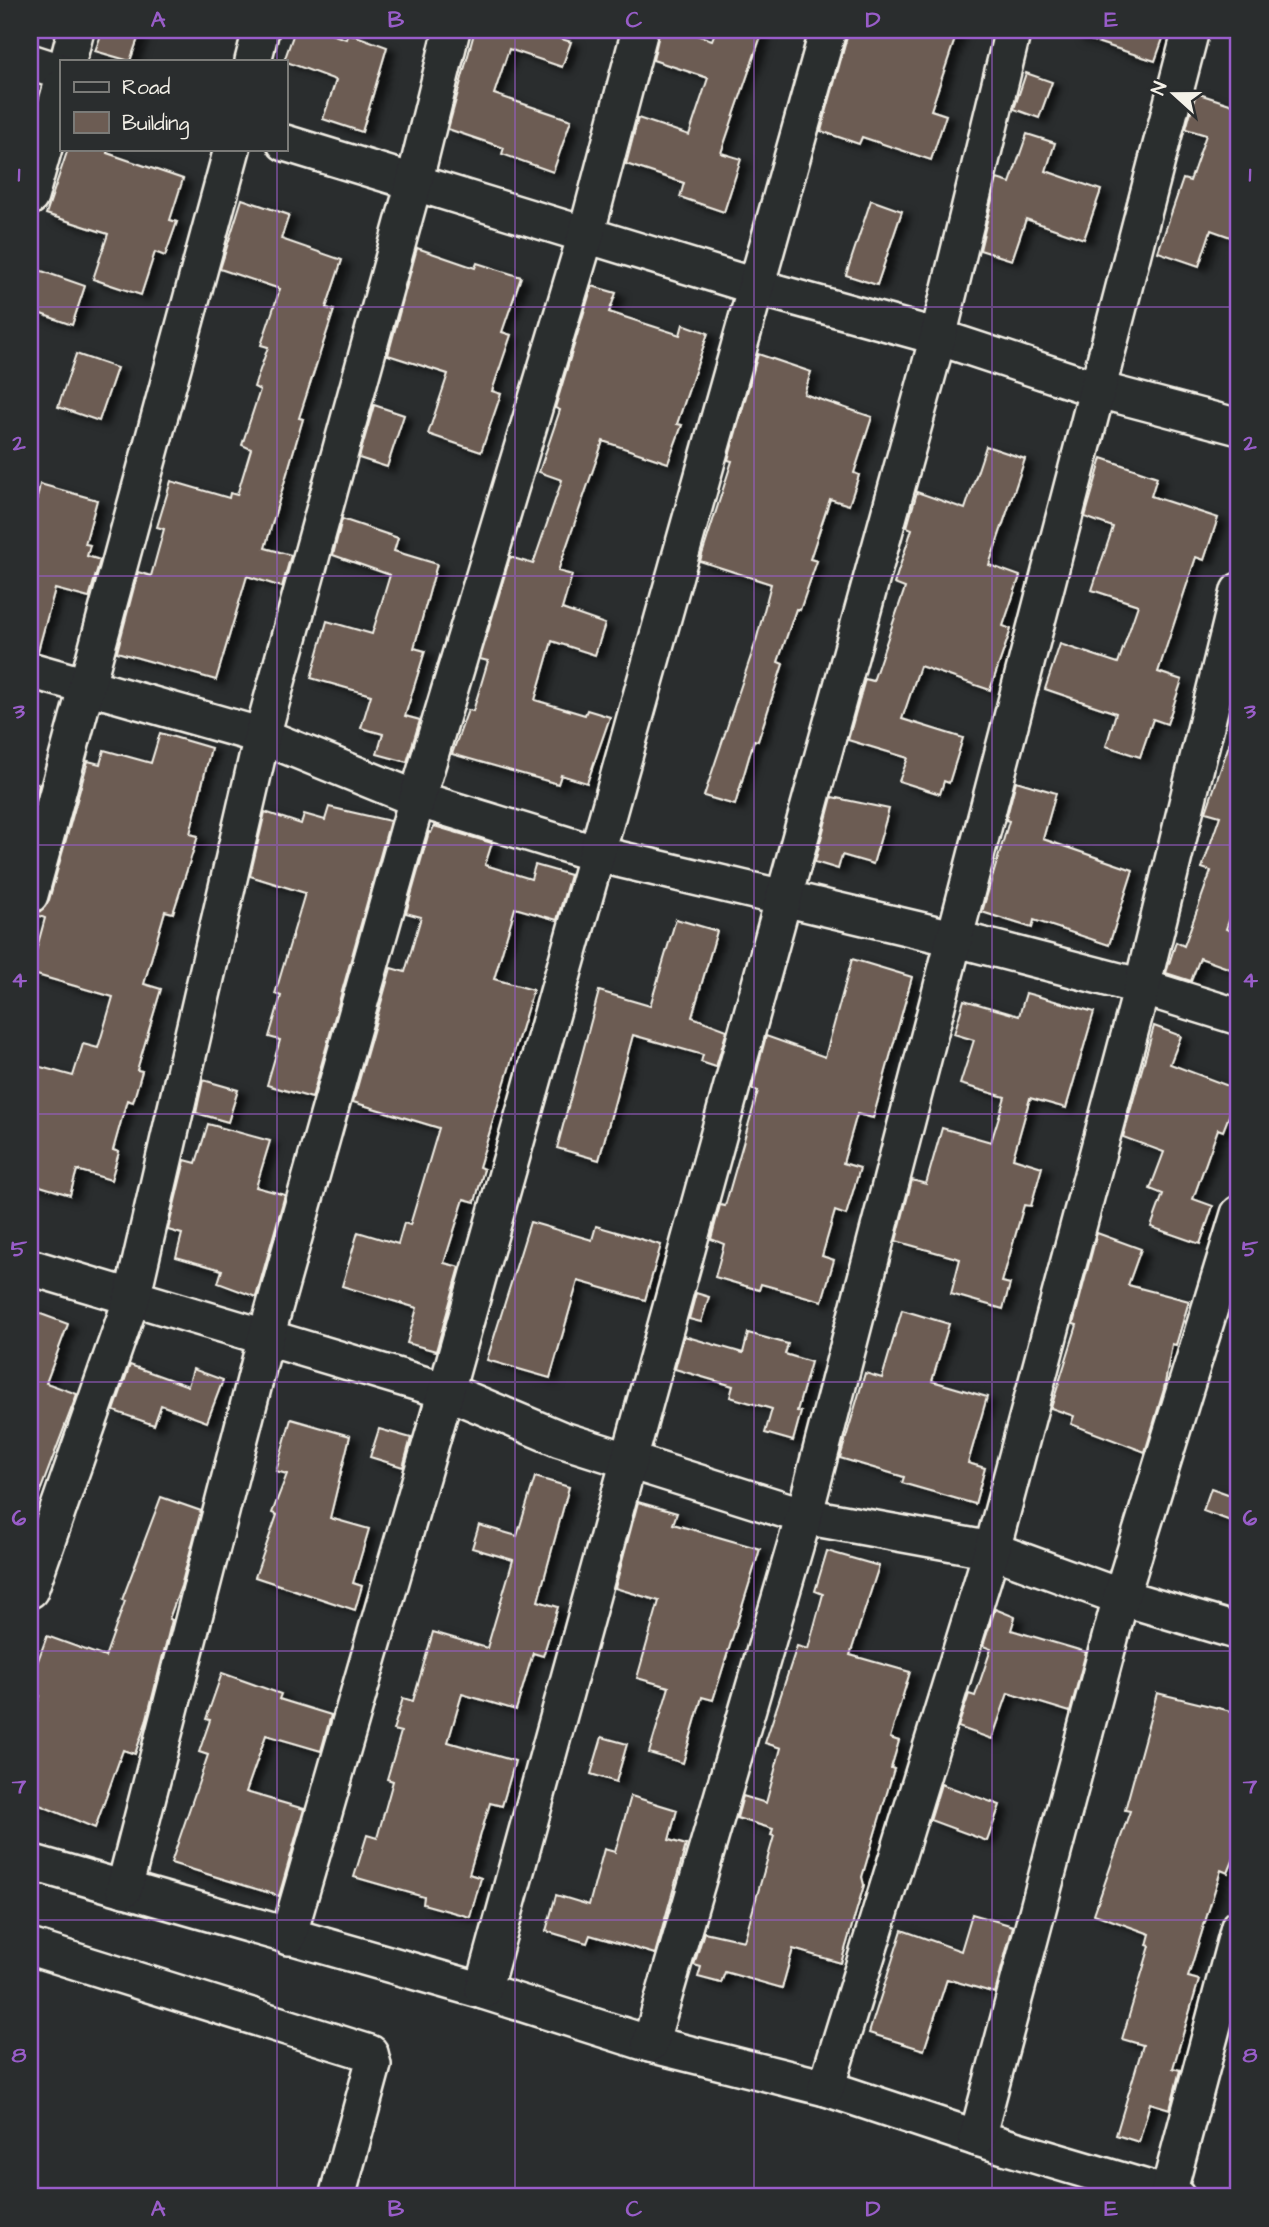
<svg xmlns="http://www.w3.org/2000/svg" width="1269" height="2227" viewBox="0 0 1269 2227" font-family="'Architects Daughter',sans-serif">
<style>
.building{fill:#6c5c53;stroke:#f4f1e8;stroke-width:2;filter:url(#shadow)}
.lines{fill:none;stroke-linecap:round;stroke-linejoin:round}
.minor-casing{stroke:#f4f1e8;stroke-width:40}
.minor{stroke:#2a2d2e;stroke-width:35}
.grid{fill:none;stroke:#995dc9;stroke-width:2;stroke-opacity:0.55}
.neatline{fill:none;stroke:#995dc9;stroke-width:2.5}
.grid-label{font-size:23px;text-anchor:middle;font-weight:bold;fill:#995dc9}
</style>
<defs>
<filter id="shadow"><feDropShadow dx="8" dy="4.5" stdDeviation="3.5" flood-color="#0009"/></filter>
</defs>
<rect width="100%" height="100%" fill="#2a2d2e"/>
<filter id="ink" filterUnits="userSpaceOnUse"><feTurbulence type="fractalNoise" baseFrequency=".0143" numOctaves="2"/><feDisplacementMap in="SourceGraphic" scale="14" xChannelSelector="R" yChannelSelector="G"/><feConvolveMatrix kernelMatrix="1 2 1 2 8 2 1 2 1" color-interpolation-filters="sRGB"/></filter>
<g filter="url(#ink)">
<g class="building">
<polygon points="103,30 141,30 130,61 95,51"/>
<polygon points="295,30 318,30 346,39 348,33 387,47 362,132 323,119 336,80 284,61"/>
<polygon points="472,30 534,30 571,42 562,67 509,49 494,94 571,120 553,172 502,154 504,148 448,129 473,37"/>
<polygon points="660,30 681,30 712,40 716,30 763,30 721,153 741,159 724,212 680,197 684,183 626,164 638,118 689,135 708,78 653,60"/>
<polygon points="849,30 958,30 931,110 946,115 931,160 862,137 859,144 821,131"/>
<polygon points="1076,30 1166,30 1155,61 1075,35"/>
<polygon points="1026,73 1052,82 1039,118 1014,109"/>
<polygon points="1196,93 1239,107 1239,240 1211,230 1199,266 1158,252 1183,179 1190,181 1206,135 1186,129"/>
<polygon points="1027,134 1055,143 1046,171 1101,190 1084,239 1026,219 1012,260 980,250 997,179 1010,183"/>
<polygon points="68,149 108,149 107,153 183,179 170,220 177,222 165,256 155,252 141,295 93,279 108,234 46,214"/>
<polygon points="242,199 289,215 281,239 342,260 326,308 334,310 299,418 303,419 265,548 291,555 282,587 247,576 216,680 117,652 138,572 151,576 164,529 157,527 171,481 229,498 230,493 237,495 251,449 242,445 260,390 254,387 268,347 261,345 280,289 220,269"/>
<polygon points="871,200 902,211 877,285 846,275"/>
<polygon points="417,248 475,268 477,263 521,277 502,332 511,335 492,391 501,394 481,452 428,434 448,374 388,355"/>
<polygon points="36,269 85,286 72,325 30,310 30,287"/>
<polygon points="592,286 616,293 609,312 680,335 683,324 708,333 677,424 682,425 668,463 603,441 558,571 572,575 562,609 605,624 595,655 552,641 535,700 585,715 587,710 610,717 587,783 561,775 558,784 452,754 468,710 473,711 488,661 480,659 510,557 533,564 562,480 539,472 560,410 555,408"/>
<polygon points="76,354 117,368 99,421 58,407"/>
<polygon points="758,354 811,372 804,394 872,417 854,473 859,475 849,505 830,499 810,559 817,561 800,610 796,609 778,662 783,664 758,741 754,740 735,805 704,796 756,641 771,584 700,561 732,461 728,460"/>
<polygon points="374,405 404,415 387,467 359,458"/>
<polygon points="986,446 1025,459 989,565 1020,576 1003,626 1011,629 990,690 920,666 902,719 963,738 949,783 944,781 940,794 899,781 908,758 848,740 865,679 873,681 905,588 894,584 912,529 907,527 917,492 965,509"/>
<polygon points="1102,458 1157,477 1151,496 1218,518 1204,560 1196,557 1158,672 1182,680 1167,724 1153,719 1140,757 1106,746 1116,713 1045,689 1060,644 1118,663 1138,605 1092,590 1113,527 1085,517"/>
<polygon points="40,484 97,500 85,544 90,545 87,556 100,560 89,598 55,589 38,651 30,650 30,531"/>
<polygon points="342,519 398,538 394,551 437,564 414,648 425,651 405,716 420,720 407,762 377,754 383,734 361,728 371,695 311,678 327,621 372,634 390,575 333,555"/>
<polygon points="1235,727 1239,727 1239,894 1226,929 1239,934 1239,972 1200,958 1191,981 1166,973 1176,942 1184,946 1211,871 1202,868 1220,816 1206,812"/>
<polygon points="160,733 211,748 190,834 198,836 173,913 165,911 144,984 161,989 137,1070 142,1071 133,1102 127,1100 113,1150 119,1152 111,1180 77,1170 70,1195 30,1183 30,1064 73,1076 83,1044 98,1048 113,997 30,973 45,918 37,915 49,900 88,761 100,764 104,750 151,763"/>
<polygon points="30,781 39,784 30,819"/>
<polygon points="1016,781 1056,793 1043,839 1133,870 1109,945 1034,920 1032,928 982,912 1009,821 1006,820"/>
<polygon points="832,797 889,809 873,864 842,855 838,869 815,862"/>
<polygon points="329,807 390,821 312,1098 267,1085 280,1040 269,1037 281,996 275,994 305,893 250,876 265,812 301,824 304,814 325,820"/>
<polygon points="434,826 492,843 485,865 531,879 535,865 570,875 557,920 515,908 494,979 533,990 479,1167 484,1169 475,1202 464,1199 444,1263 460,1267 436,1351 407,1343 417,1308 342,1286 358,1232 398,1244 404,1223 410,1225 439,1128 353,1102 391,968 405,972 421,917 406,913 429,832 431,833"/>
<polygon points="676,919 717,931 692,1017 727,1030 716,1067 701,1062 703,1055 633,1035 599,1160 557,1148 599,991 650,1006"/>
<polygon points="852,959 912,977 873,1118 857,1114 843,1163 860,1168 846,1215 835,1211 822,1256 834,1260 822,1301 761,1284 759,1290 715,1277 724,1244 711,1239 720,1205 725,1206 758,1091 752,1089 766,1036 825,1057"/>
<polygon points="1026,993 1094,1012 1066,1108 1030,1098 1013,1158 1042,1167 1031,1206 1024,1205 1002,1282 1010,1284 1003,1309 951,1294 960,1259 896,1241 912,1180 926,1184 942,1128 991,1142 1005,1097 960,1084 974,1040 954,1034 964,1000 1019,1016"/>
<polygon points="1154,1026 1181,1036 1170,1064 1239,1090 1223,1131 1218,1129 1193,1199 1213,1206 1200,1244 1151,1227 1163,1194 1150,1189 1164,1152 1123,1137"/>
<polygon points="203,1080 238,1090 228,1122 196,1113"/>
<polygon points="208,1124 270,1141 256,1187 285,1195 256,1297 218,1283 222,1270 176,1257 182,1234 168,1230 185,1160 196,1163"/>
<polygon points="530,1222 592,1240 596,1226 661,1245 645,1300 578,1281 550,1378 487,1360"/>
<polygon points="1097,1233 1141,1249 1128,1285 1189,1301 1176,1345 1172,1344 1164,1389 1145,1452 1071,1424 1074,1416 1051,1408 1077,1325 1073,1324"/>
<polygon points="696,1293 709,1297 701,1322 689,1319"/>
<polygon points="30,1310 68,1324 46,1383 77,1394 33,1510 30,1509"/>
<polygon points="902,1310 949,1324 932,1381 987,1397 968,1463 985,1468 975,1504 902,1483 904,1477 840,1458 865,1373 882,1378"/>
<polygon points="748,1333 788,1344 785,1354 811,1362 797,1411 801,1412 793,1441 765,1433 772,1409 730,1397 733,1386 675,1369 684,1336 743,1353"/>
<polygon points="130,1365 188,1386 193,1369 223,1380 207,1422 161,1405 154,1425 114,1411"/>
<polygon points="291,1419 350,1436 330,1518 369,1529 353,1583 362,1586 355,1610 255,1577 277,1515 272,1513 287,1474 276,1471"/>
<polygon points="379,1429 411,1438 403,1467 370,1457"/>
<polygon points="535,1477 569,1487 538,1601 558,1607 543,1656 533,1653 516,1710 462,1694 448,1742 515,1761 502,1806 490,1803 469,1874 481,1878 470,1917 423,1904 424,1897 354,1877 367,1835 377,1838 393,1781 387,1779 401,1732 393,1730 403,1698 413,1701 433,1632 487,1648 513,1560 472,1548 479,1525 517,1536"/>
<polygon points="1211,1488 1239,1498 1239,1524 1203,1511"/>
<polygon points="161,1497 201,1511 181,1586 169,1619 172,1620 146,1722 135,1754 123,1750 95,1828 30,1801 30,1725 40,1696 30,1692 30,1682 47,1636 105,1657 125,1601 122,1600"/>
<polygon points="638,1502 677,1513 673,1524 760,1549 713,1700 702,1697 683,1763 649,1753 669,1687 637,1678 659,1601 615,1588"/>
<polygon points="827,1551 879,1566 850,1655 910,1672 890,1738 899,1741 891,1768 894,1769 862,1877 864,1885 841,1963 793,1949 782,1988 725,1972 721,1983 698,1977 701,1967 694,1965 704,1932 744,1941 774,1836 771,1835 773,1829 737,1818 743,1796 766,1803 781,1748 765,1743 797,1646 808,1649 823,1594 815,1591"/>
<polygon points="995,1609 1015,1617 1011,1630 1086,1652 1070,1712 1008,1693 992,1739 958,1727 969,1694 975,1696 991,1649 983,1646"/>
<polygon points="222,1673 281,1694 279,1699 331,1715 321,1751 266,1735 246,1792 304,1809 279,1896 171,1863 208,1755 199,1752 210,1720 206,1719"/>
<polygon points="1157,1693 1239,1713 1239,1846 1228,1873 1221,1870 1188,1977 1199,1980 1173,2068 1180,2070 1170,2109 1150,2103 1139,2142 1116,2135 1143,2045 1122,2039 1150,1946 1147,1945 1150,1934 1094,1914 1130,1811 1125,1810"/>
<polygon points="602,1737 627,1744 616,1782 591,1774"/>
<polygon points="941,1784 1000,1805 987,1841 930,1820"/>
<polygon points="631,1796 677,1810 669,1840 686,1845 655,1954 590,1935 587,1943 546,1931 556,1895 589,1905 604,1849 615,1852"/>
<polygon points="972,1914 1013,1926 995,1993 947,1979 924,2050 869,2033 902,1930 961,1951"/>
</g>
<g class="lines">
<defs>
<g id="minor">
<polyline points="68,61 76,30"/>
<polyline points="253,61 261,30"/>
<polyline points="30,62 61,72"/>
<polyline points="285,143 757,287 938,337 1099,390 1239,427"/>
<polyline points="30,197 61,88"/>
<polyline points="30,670 262,736 417,799 597,854 953,938 1142,987 1239,1017"/>
<polyline points="30,895 232,149"/>
<polyline points="30,1267 446,1391 560,1439 804,1516 992,1550 1121,1597 1239,1632"/>
<polyline points="30,1590 132,1298 262,736 414,183 452,30"/>
<polyline points="30,1862 483,1991 650,2044 826,2088 977,2138 1177,2197"/>
<polyline points="124,1889 266,1337 417,799 586,235 640,30"/>
<polyline points="288,1937 446,1391 828,30"/>
<polyline points="30,1947 370,2053 373,2065 337,2197"/>
<polyline points="483,1991 938,337 1013,30"/>
<polyline points="650,2044 804,1516 1191,30"/>
<polyline points="826,2088 992,1550 1142,987 1239,591"/>
<polyline points="977,2138 1121,1597 1239,1214"/>
<polyline points="1168,2194 1239,1927"/>
</g>
</defs>
<use href="#minor" class="minor-casing"/>
<use href="#minor" class="minor"/>
</g>
</g>
<path class="grid" d="M277 30V61M515 30V2197M754 30V2197M992 30V2197M277 149V2197M30 307H1239M30 576H1239M30 845H1239M30 1114H1239M30 1382H1239M30 1651H1239M30 1920H1239"/>
<rect width="1269" height="2227" fill="none" stroke="#2a2d2e" stroke-width="77"/>
<rect x="60" y="60" width="228" height="91" fill="#2a2d2e" stroke="#7b7b78" stroke-width="2"/>
<rect x="74" y="82" width="35" height="10" fill="#2a2d2e" stroke="#7b7b78" stroke-width="2"/>
<text x="122" y="94" font-size="21" fill="#f4f1e8">Road</text>
<rect x="74" y="112" width="35" height="21" fill="#6c5c53" stroke="#7b7b78" stroke-width="2"/>
<text x="122" y="130" font-size="21" fill="#f4f1e8">Building</text>
<g transform="translate(1174 94) rotate(291)" stroke="#2a2d2e" stroke-width="5" paint-order="stroke">
<path d="M0-5L12 26L0 18L-12 26Z" fill="#f4f1e8"/>
<text y="-10" font-size="19" font-weight="bold" text-anchor="middle" fill="#f4f1e8">N</text>
</g>
<rect x="38" y="38" width="1192" height="2150" class="neatline"/>
<g class="grid-label">
<text x="158" y="27">A</text>
<text x="396" y="27">B</text>
<text x="634" y="27">C</text>
<text x="873" y="27">D</text>
<text x="1111" y="27">E</text>
<text x="19" y="181">1</text>
<text x="1250" y="181">1</text>
<text x="19" y="450">2</text>
<text x="1250" y="450">2</text>
<text x="19" y="718">3</text>
<text x="1250" y="718">3</text>
<text x="19" y="987">4</text>
<text x="1250" y="987">4</text>
<text x="19" y="1256">5</text>
<text x="1250" y="1256">5</text>
<text x="19" y="1525">6</text>
<text x="1250" y="1525">6</text>
<text x="19" y="1793">7</text>
<text x="1250" y="1793">7</text>
<text x="19" y="2062">8</text>
<text x="1250" y="2062">8</text>
<text x="158" y="2216">A</text>
<text x="396" y="2216">B</text>
<text x="634" y="2216">C</text>
<text x="873" y="2216">D</text>
<text x="1111" y="2216">E</text>
</g>
</svg>
